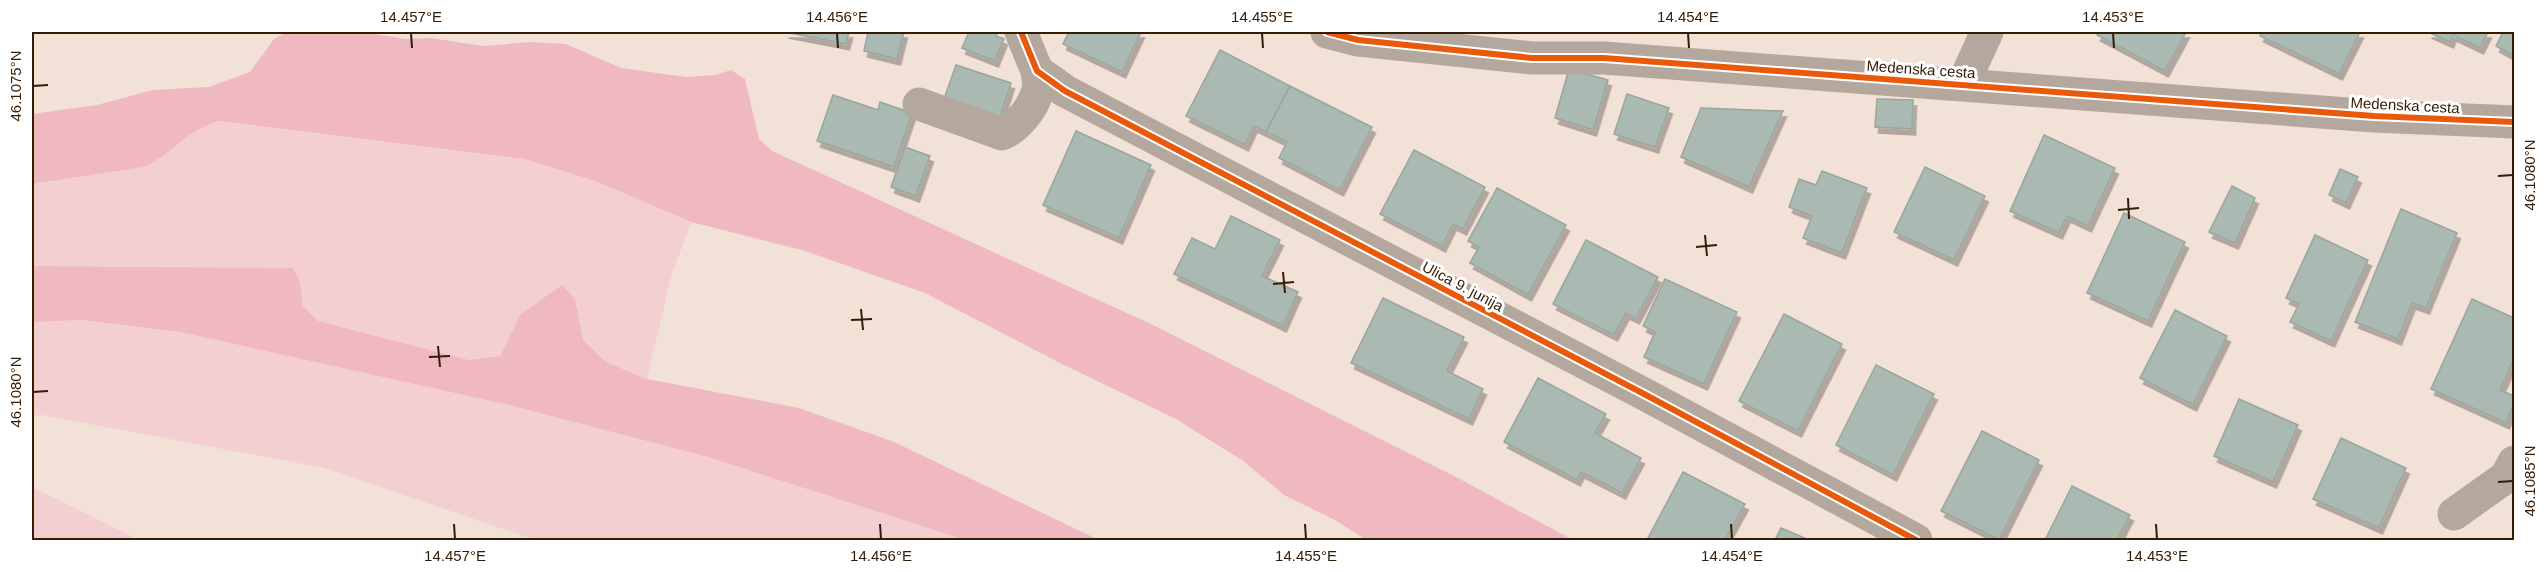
<svg xmlns="http://www.w3.org/2000/svg" width="2546" height="572" viewBox="0 0 2546 572" font-family="Arial,sans-serif">
<style>
.green{fill:#f3cfd2}
.forest{fill:#f0b9c2}
.building{fill:#aab9b1;stroke:#97a69e;stroke-width:1.5;filter:url(#shadow)}
.lines{fill:none;stroke-linecap:round;stroke-linejoin:round}
.minor{stroke:#b3a79e;stroke-width:33}
.cycleway-casing{stroke:#fff;stroke-width:10}
.cycleway{stroke:#e8590c;stroke-width:6}
.ticks{fill:none;stroke:#351c05;stroke-width:2}
.labels{text-anchor:middle;dominant-baseline:central;stroke-width:6;stroke-linejoin:round;paint-order:stroke}
.street-label{font-size:15px;fill:#351c05;stroke:#fff}
.neatline{fill:none;stroke:#351c05;stroke-width:2}
.ticks-label{font-size:15px;text-anchor:middle;fill:#351c05}
</style>
<defs>
<filter id="shadow"><feDropShadow dx="3.5" dy="6" stdDeviation="0" flood-color="#0004"/></filter>
</defs>
<rect width="100%" height="100%" fill="#f1e1d6"/>
<g class="green">
<path d="M220 121 525 159 595 181 691 222 671 277 647 379 606 362 583 340 575 299 520 315 500 356 469 360 318 321 303 306 300 282 293 268 32 266V184L144 167C172 155 190 127 220 121Z"/>
<polygon points="82,320 180,332 509,405 708,457 965,540 536,540 324,468 42,415 32,416 32,322"/>
<polygon points="32,487 139,540 32,540"/>
</g>
<g class="forest">
<path d="M287 32 368 33 405 39 431 38 483 46 529 42 566 44 621 68 686 77 716 75 731 70 745 79 759 139 772 151 1151 324 1456 477 1573 540H1366L1335 520 1284 495 1242 460 1174 418 1064 365 925 293 802 250 691 222 595 181 525 159 220 121C190 127 172 155 144 167L32 184V114L97 105 153 90 209 87 250 72 274 39Z"/>
<polygon points="32,266 293,268 300,282 303,306 318,321 469,360 500,356 520,315 562,285 575,299 583,340 606,362 647,379 799,408 894,442 1099,540 965,540 708,457 509,405 180,332 82,320 32,322"/>
</g>
<g class="building">
<polygon points="785,32 849,32 846,44"/>
<polygon points="868,32 904,32 897,59 864,51"/>
<polygon points="969,32 998,32 996,36 1004,39 995,61 962,48"/>
<polygon points="1069,32 1141,32 1122,72 1063,44"/>
<polygon points="2099,32 2186,32 2165,71 2097,35"/>
<polygon points="2262,32 2360,32 2339,74 2260,36"/>
<polygon points="2428,32 2488,32 2480,48 2453,35 2450,42"/>
<polygon points="2503,32 2514,32 2514,56 2496,46"/>
<polygon points="1220,50 1290,86 1266,132 1254,126 1245,145 1186,116"/>
<polygon points="956,65 1011,83 1000,117 944,99"/>
<polygon points="1569,69 1608,80 1593,130 1555,118"/>
<polygon points="1290,86 1372,127 1340,190 1279,158 1287,142 1266,132"/>
<polygon points="1627,94 1669,108 1655,147 1614,134"/>
<polygon points="833,95 878,110 880,102 912,113 894,167 817,141"/>
<polygon points="1877,99 1913,100 1912,129 1875,127"/>
<polygon points="1701,108 1783,111 1749,187 1681,157"/>
<polygon points="1076,131 1151,165 1119,238 1043,205"/>
<polygon points="2044,135 2115,168 2088,226 2067,216 2059,233 2010,211"/>
<polygon points="905,147 930,156 916,196 891,187"/>
<polygon points="1414,150 1485,187 1463,229 1453,224 1442,246 1380,214"/>
<polygon points="1925,167 1985,196 1954,260 1894,232"/>
<polygon points="2340,169 2358,177 2346,203 2329,195"/>
<polygon points="1822,171 1867,188 1842,253 1803,238 1812,216 1789,207 1799,179 1816,185"/>
<polygon points="2232,186 2255,198 2235,243 2209,232"/>
<polygon points="1497,188 1566,225 1528,295 1470,263 1479,247 1468,241"/>
<polygon points="2401,209 2457,233 2426,308 2412,303 2398,339 2355,322"/>
<polygon points="2124,213 2185,242 2148,321 2087,293"/>
<polygon points="1231,216 1280,240 1262,276 1298,292 1283,326 1174,274 1192,238 1215,249"/>
<polygon points="2315,235 2368,260 2331,341 2290,322 2299,304 2286,298"/>
<polygon points="1586,240 1658,277 1636,318 1626,313 1614,335 1553,304"/>
<polygon points="1665,279 1737,312 1704,384 1644,357 1655,332 1643,326"/>
<polygon points="1383,298 1464,337 1447,371 1483,389 1469,419 1351,363"/>
<polygon points="2472,299 2514,318 2514,359 2500,390 2514,396 2514,403 2506,423 2431,389"/>
<polygon points="2175,310 2227,336 2193,405 2140,378"/>
<polygon points="1784,314 1842,344 1798,431 1739,401"/>
<polygon points="1876,365 1934,394 1893,475 1836,445"/>
<polygon points="1538,378 1606,414 1595,433 1641,458 1622,493 1581,472 1577,480 1504,442"/>
<polygon points="2239,399 2298,425 2273,482 2214,456"/>
<polygon points="1982,431 2039,460 1999,540 1941,511"/>
<polygon points="2341,438 2406,468 2379,528 2313,499"/>
<polygon points="1683,472 1745,504 1725,540 1647,540"/>
<polygon points="2072,486 2130,515 2117,540 2045,540"/>
<polygon points="1781,528 1809,540 1775,540"/>
</g>
<g class="lines">
<g class="minor">
<polyline points="1021,32 1037,71 1065,91 1646,395 1916,540"/>
<polyline points="1327,32 1358,40 1532,58 1604,58 2374,116 2514,122"/>
<polyline points="1963,84 1987,32"/>
<path d="M919 104 1002 134C1018 127 1033 108 1038 90 1039 85 1038 77 1037 71"/>
<polyline points="2454,514 2506,477 2514,462"/>
</g>
<defs>
<g id="cycleway">
<polyline points="1021,32 1037,71 1065,91 1646,395 1916,540"/>
<polyline points="1327,32 1358,40 1532,58 1604,58 2374,116 2514,122"/>
</g>
</defs>
<use href="#cycleway" class="cycleway-casing"/>
<use href="#cycleway" class="cycleway"/>
</g>
<path class="ticks" d="M411 33 412 48M837 33 838 48M1262 33 1263 48M1688 33 1689 48M2113 33 2114 48M33 86 48 85M2498 176 2513 175M2128 198 2129 219M2118 210 2139 208M1705 235 1707 256M1696 247 1717 245M1283 272 1285 293M1273 284 1294 282M861 309 863 330M851 320 872 319M438 346 440 367M429 357 450 356M33 392 48 391M2498 482 2513 481M454 524 455 539M880 524 881 539M1305 524 1306 539M1731 524 1732 539M2156 524 2157 539"/>
<g class="labels">
<g class="street-label">
<text transform="translate(1921 69) rotate(4)">Medenska cesta</text>
<text transform="translate(2405 105) rotate(3)">Medenska cesta</text>
<text transform="translate(1463 286) rotate(28)">Ulica 9. junija</text>
</g>
</g>
<rect width="2546" height="572" fill="none" stroke="#ffffff" stroke-width="66"/>
<rect x="33" y="33" width="2480" height="506" class="neatline"/>
<g class="ticks-label">
<text x="411" y="22">14.457°E</text>
<text x="837" y="22">14.456°E</text>
<text x="1262" y="22">14.455°E</text>
<text x="1688" y="22">14.454°E</text>
<text x="2113" y="22">14.453°E</text>
<text transform="translate(16 86) rotate(-90)" y="5">46.1075°N</text>
<text transform="translate(2530 175) rotate(-90)" y="5">46.1080°N</text>
<text transform="translate(16 392) rotate(-90)" y="5">46.1080°N</text>
<text transform="translate(2530 481) rotate(-90)" y="5">46.1085°N</text>
<text x="455" y="561">14.457°E</text>
<text x="881" y="561">14.456°E</text>
<text x="1306" y="561">14.455°E</text>
<text x="1732" y="561">14.454°E</text>
<text x="2157" y="561">14.453°E</text>
</g>
</svg>
